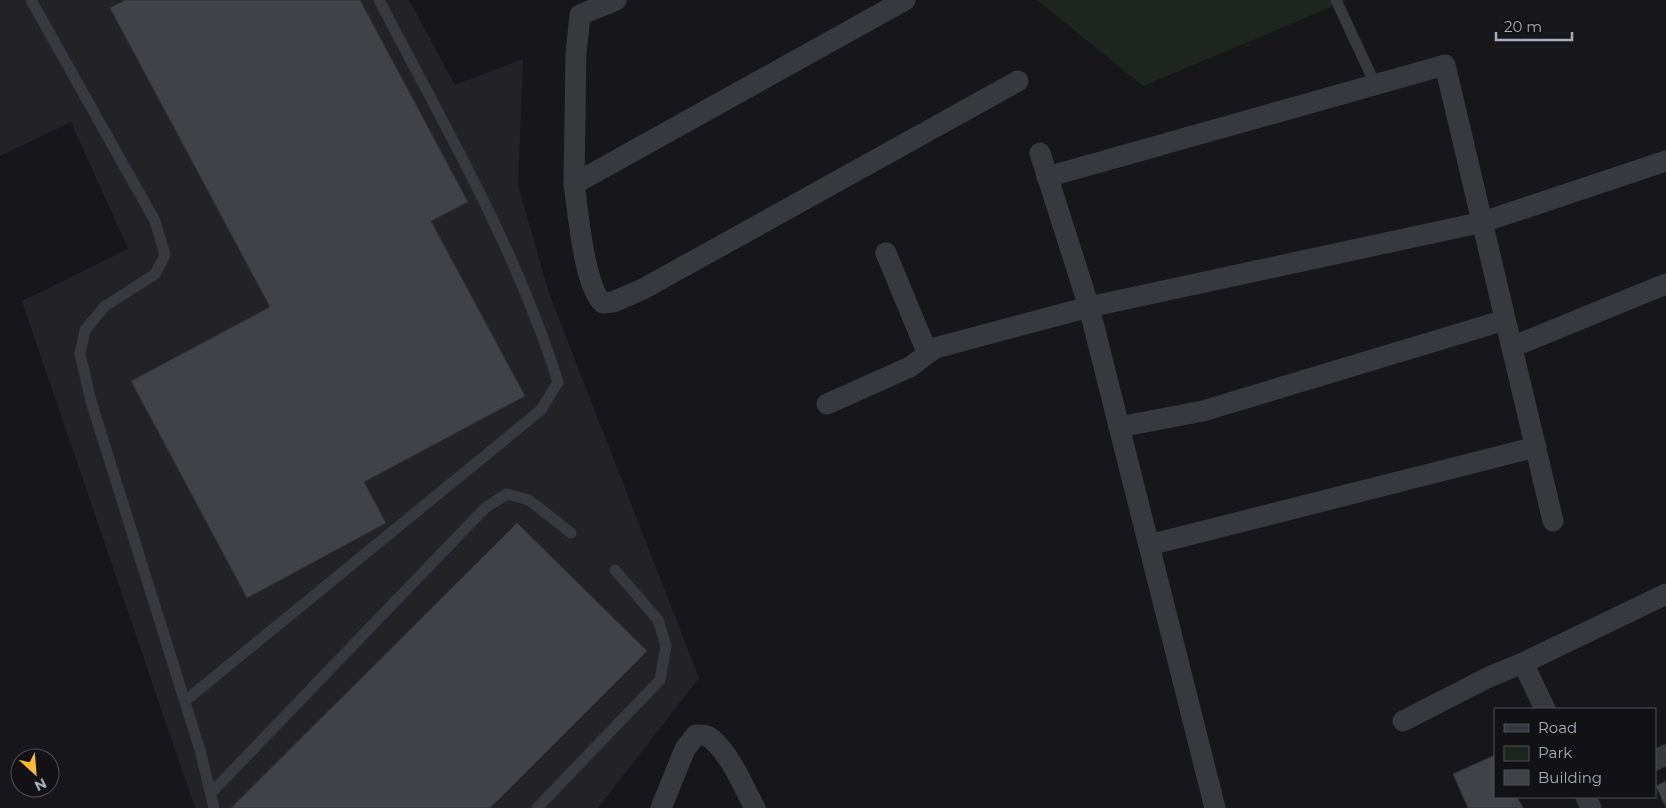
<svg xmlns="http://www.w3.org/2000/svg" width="1666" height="808" viewBox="0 0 1666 808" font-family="Montserrat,sans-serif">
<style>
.built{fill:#232327}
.green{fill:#1c251e}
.building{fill:#414247;stroke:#313136}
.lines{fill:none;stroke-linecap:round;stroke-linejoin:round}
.service{stroke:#38393f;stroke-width:11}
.minor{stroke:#38393f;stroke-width:21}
</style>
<rect width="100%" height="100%" fill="#17171a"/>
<polygon class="built" points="0,0 409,0 455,85 523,59 518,185 549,293 699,678 598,808 195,808 22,301 128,249 71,122 0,156"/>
<polygon class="green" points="1037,0 1348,0 1143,86"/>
<g class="building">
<polygon points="125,0 360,0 468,202 431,221 525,396 364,482 386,523 247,598 131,381 270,307 110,8"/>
<polygon points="517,523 647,651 490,808 231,808"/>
<polygon points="1495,755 1495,797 1517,797 1523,808 1468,808 1453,774"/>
<polygon points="1666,781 1666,808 1656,786"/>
</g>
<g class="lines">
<g class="service">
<polyline points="31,0 155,221 165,255 155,274 104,307 85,330 80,354 91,401 200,750 214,808"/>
<polyline points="1336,0 1376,86"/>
<path d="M185 701 541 410 558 382C516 248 444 125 379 0"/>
<polyline points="211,793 485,508 507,494 529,500 571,533"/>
<polyline points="537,808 660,680 666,646 658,620 615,570"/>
</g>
<g class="minor">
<polyline points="616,0 580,15 576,53 574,184 905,0"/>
<polyline points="1047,177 1445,65 1553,521"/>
<path d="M574 184C578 210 584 287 603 303L613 302 643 289 1018 81"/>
<polyline points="886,253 927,352"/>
<polyline points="1512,347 1666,284"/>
<polyline points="827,404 910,367 935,348 1089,307 1040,153"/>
<polyline points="1119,427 1203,411 1505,320"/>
<polyline points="1149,545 1536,447"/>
<polyline points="1523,663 1666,594"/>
<polyline points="1403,721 1489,677 1523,663 1545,709"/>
<polyline points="1655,760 1666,755"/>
<polyline points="1586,797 1591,808"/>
<path d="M661 808 685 749 696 735C703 735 709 735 714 741 732 758 743 786 755 808"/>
<polyline points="1215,808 1089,307 1483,222 1666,161"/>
</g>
</g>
<rect x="1494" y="708" width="162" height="90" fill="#121215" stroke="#4e5057"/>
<rect x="1504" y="724" width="25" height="8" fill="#38393f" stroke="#4e5057"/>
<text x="1538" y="733" font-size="15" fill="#a8adbb">Road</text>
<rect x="1504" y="746" width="25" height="15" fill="#1c251e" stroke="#4e5057"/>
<text x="1538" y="758" font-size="15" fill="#a8adbb">Park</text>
<rect x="1504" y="770" width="25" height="15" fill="#414247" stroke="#4e5057"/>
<text x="1538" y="783" font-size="15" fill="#a8adbb">Building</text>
<g transform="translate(35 773) rotate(154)"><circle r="24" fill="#121215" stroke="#4e5057"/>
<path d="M0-4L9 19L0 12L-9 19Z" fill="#ffbb29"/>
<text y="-8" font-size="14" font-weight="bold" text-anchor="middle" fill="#a8adbb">N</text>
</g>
<path d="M1496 32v8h76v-8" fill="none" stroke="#a8adbb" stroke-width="2.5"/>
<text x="1504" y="32" font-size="15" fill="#a8adbb" stroke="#121215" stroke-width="4" paint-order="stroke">20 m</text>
</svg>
